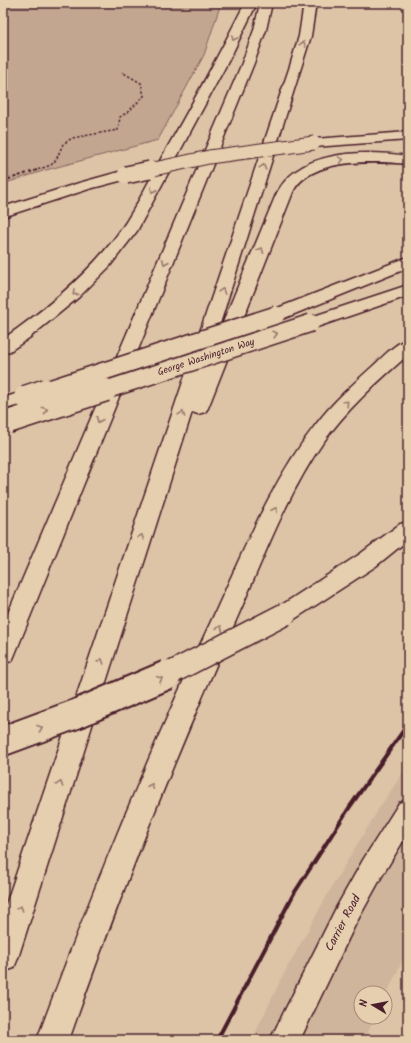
<svg xmlns="http://www.w3.org/2000/svg" width="411" height="1043" viewBox="0 0 411 1043" font-family="Kalam,sans-serif">
<style>
.built{fill:#cfb59b}
.green{fill:#c2a690;stroke:#86625e}
.lines{fill:none;stroke-linecap:round;stroke-linejoin:round}
.minor-casing{stroke:#4a1f2b;stroke-width:3}
.motorway-casing{stroke:#4a1f2b;stroke-width:3}
.path-far1{stroke:#4a1f2b;stroke-width:1.5;stroke-dasharray:2.5 2;stroke-linecap:butt}
.path{stroke:#4a1f2b;stroke-width:2;stroke-dasharray:3 2.5;stroke-linecap:butt}
.minor{fill:#e6cfaf;fill-rule:evenodd}
.motorway{fill:#e6cfaf;fill-rule:evenodd}
.rail{stroke:#4a1f2b;stroke-width:4}
.motorway-bridge-far3-casing{stroke:#4a1f2b;stroke-width:15;stroke-linecap:butt}
.motorway-bridge-far2-casing{stroke:#4a1f2b;stroke-width:20;stroke-linecap:butt}
.motorway-bridge-far1-casing{stroke:#4a1f2b;stroke-width:25;stroke-linecap:butt}
.motorway-bridge-casing{stroke:#4a1f2b;stroke-width:32;stroke-linecap:butt}
.motorway-bridge-far3{stroke:#e6cfaf;stroke-width:13}
.motorway-bridge-far2{stroke:#e6cfaf;stroke-width:17}
.motorway-bridge-far1{stroke:#e6cfaf;stroke-width:22}
.motorway-bridge{stroke:#e6cfaf;stroke-width:28}
.oneway{stroke:#98776d}
.labels{text-anchor:middle;dominant-baseline:central;stroke-width:3.5;stroke-linejoin:round;paint-order:stroke}
.street-label{font-size:10px;fill:#4a1f2b;stroke:#e6cfaf}
.near-street-label{font-size:12px;fill:#4a1f2b;stroke:#e6cfaf}
</style>
<rect width="100%" height="100%" fill="#ddc4a7"/>
<filter id="ink" filterUnits="userSpaceOnUse"><feTurbulence type="fractalNoise" baseFrequency=".025" numOctaves="2"/><feDisplacementMap in="SourceGraphic" scale="8" xChannelSelector="R" yChannelSelector="G"/><feConvolveMatrix kernelMatrix="1 2 1 2 8 2 1 2 1" color-interpolation-filters="sRGB"/></filter>
<g filter="url(#ink)">
<polygon class="built" points="408,765 408,949 385,997 385,993 361,993 361,1017 375,1017 364,1040 252,1040 281,979 335,881 380,807"/>
<polygon class="green" points="3,3 221,3 204,55 158,140 46,170 3,184"/>
<g class="lines">
<defs>
<polygon id="minor" points="408,800 408,833 382,876 355,925 300,1040 270,1040 336,908 363,860 399,803"/>
<g id="motorway">
<path d="M245 3H257L231 56 137 231 109 267 79 297 29 338 10 351 3 353V339C43 311 80 281 111 243 132 217 146 186 162 157 191 106 219 55 245 3Z"/>
<polygon points="260,3 272,3 266,30 254,63 15,654 12,661 3,663 3,625 242,63 254,30"/>
<path d="M304 3H316L311 36 212 349 275 197C296 149 363 150 408 156V164C376 161 310 157 293 192L208 408 205 412 198 414 192 412 18 958 14 968 3 972V913L290 66 299 36Z"/>
<polygon points="408,132 408,140 314,147 309,146 307,143 309,140 314,139"/>
<polygon points="126,170 131,172 134,175 131,178 89,189 3,217 3,207 79,183"/>
<polygon points="408,257 408,268 282,319 276,320 270,319 267,315 270,311"/>
<polygon points="408,285 408,296 317,327 311,328 305,327 302,323 305,319"/>
<path d="M408 339V355C377 382 346 410 322 444 286 497 263 559 237 618 175 756 119 897 69 1040H37C88 901 144 764 207 630 240 560 268 485 317 423 333 402 353 384 373 366 383 357 395 343 408 339Z"/>
<polygon points="25,391 32,393 35,397 32,401 3,410 3,398"/>
<polygon points="408,522 408,540 376,566 293,620 285,623 277,620 273,614 277,608 360,554 400,524"/>
</g>
</defs>
<use href="#minor" class="minor-casing"/>
<use href="#motorway" class="motorway-casing"/>
<g class="path-far1">
<polyline points="3,84 10,79"/>
<polyline points="34,171 51,165 56,160 63,144 72,138 118,130 120,117 129,111 144,96 141,83 122,72"/>
</g>
<polyline class="path" points="3,181 37,170"/>
<use href="#minor" class="minor"/>
<use href="#motorway" class="motorway"/>
<polyline class="rail" points="217,1040 293,895 349,808 408,724"/>
<defs>
<polyline id="motorway-bridge-far3" points="145,171 209,157 314,143"/>
<g id="motorway-bridge-far2">
<polyline points="126,175 150,170"/>
<polyline points="43,391 276,315"/>
<polyline points="103,391 311,323"/>
</g>
<g id="motorway-bridge-far1">
<polyline points="25,397 46,390"/>
<polyline points="8,422 106,390"/>
<polyline points="165,676 285,614"/>
</g>
<polyline id="motorway-bridge" points="3,741 76,714 167,675"/>
</defs>
<use href="#motorway-bridge-far3" class="motorway-bridge-far3-casing"/>
<use href="#motorway-bridge-far2" class="motorway-bridge-far2-casing"/>
<use href="#motorway-bridge-far1" class="motorway-bridge-far1-casing"/>
<use href="#motorway-bridge" class="motorway-bridge-casing"/>
<use href="#motorway-bridge-far3" class="motorway-bridge-far3"/>
<use href="#motorway-bridge-far2" class="motorway-bridge-far2"/>
<use href="#motorway-bridge-far1" class="motorway-bridge-far1"/>
<use href="#motorway-bridge" class="motorway-bridge"/>
</g>
<defs><path id="oneway-chevron" d="M-2-3.5L2.5 0L-2 3.5" fill="none" stroke-width="1.6" stroke-linecap="round" stroke-linejoin="round"/></defs>
<g class="oneway">
<use href="#oneway-chevron" transform="translate(234 38) rotate(116)"/>
<use href="#oneway-chevron" transform="translate(303 44) rotate(-73)"/>
<use href="#oneway-chevron" transform="translate(341 160) rotate(-10)"/>
<use href="#oneway-chevron" transform="translate(263 167) rotate(-72)"/>
<use href="#oneway-chevron" transform="translate(153 190) rotate(119)"/>
<use href="#oneway-chevron" transform="translate(261 250) rotate(-68)"/>
<use href="#oneway-chevron" transform="translate(165 262) rotate(113)"/>
<use href="#oneway-chevron" transform="translate(222 291) rotate(-72)"/>
<use href="#oneway-chevron" transform="translate(75 293) rotate(139)"/>
<use href="#oneway-chevron" transform="translate(275 334) rotate(-18)"/>
<use href="#oneway-chevron" transform="translate(346 403) rotate(-46)"/>
<use href="#oneway-chevron" transform="translate(45 410) rotate(-18)"/>
<use href="#oneway-chevron" transform="translate(182 414) rotate(-72)"/>
<use href="#oneway-chevron" transform="translate(99 420) rotate(113)"/>
<use href="#oneway-chevron" transform="translate(275 510) rotate(-65)"/>
<use href="#oneway-chevron" transform="translate(141 537) rotate(-72)"/>
<use href="#oneway-chevron" transform="translate(220 628) rotate(-65)"/>
<use href="#oneway-chevron" transform="translate(101 661) rotate(-72)"/>
<use href="#oneway-chevron" transform="translate(160 679) rotate(-25)"/>
<use href="#oneway-chevron" transform="translate(40 728) rotate(-20)"/>
<use href="#oneway-chevron" transform="translate(60 784) rotate(-72)"/>
<use href="#oneway-chevron" transform="translate(151 786) rotate(-67)"/>
<use href="#oneway-chevron" transform="translate(20 908) rotate(-72)"/>
</g>
</g>
<g class="labels">
<g class="street-label">
<text transform="translate(206 357) rotate(-18)">George Washington Way</text>
</g>
<g class="near-street-label">
<text transform="translate(343 923) rotate(-62)">Carrier Road</text>
</g>
</g>
<rect width="411" height="1043" fill="none" stroke="#e6cfaf" stroke-width="16"/>
<rect x="8" y="8" width="395" height="1027" fill="none" stroke="#4a1f2b" stroke-width="1.5" filter="url(#ink)"/>
<g transform="translate(373 1005) rotate(280)"><circle r="19" fill="#e6cfaf" stroke="#a8897a"/>
<path d="M0-3L7 15L0 10L-7 15Z" fill="#4a1f2b"/>
<text y="-6" font-size="11" font-weight="bold" text-anchor="middle" fill="#4a1f2b">N</text>
</g>
</svg>
